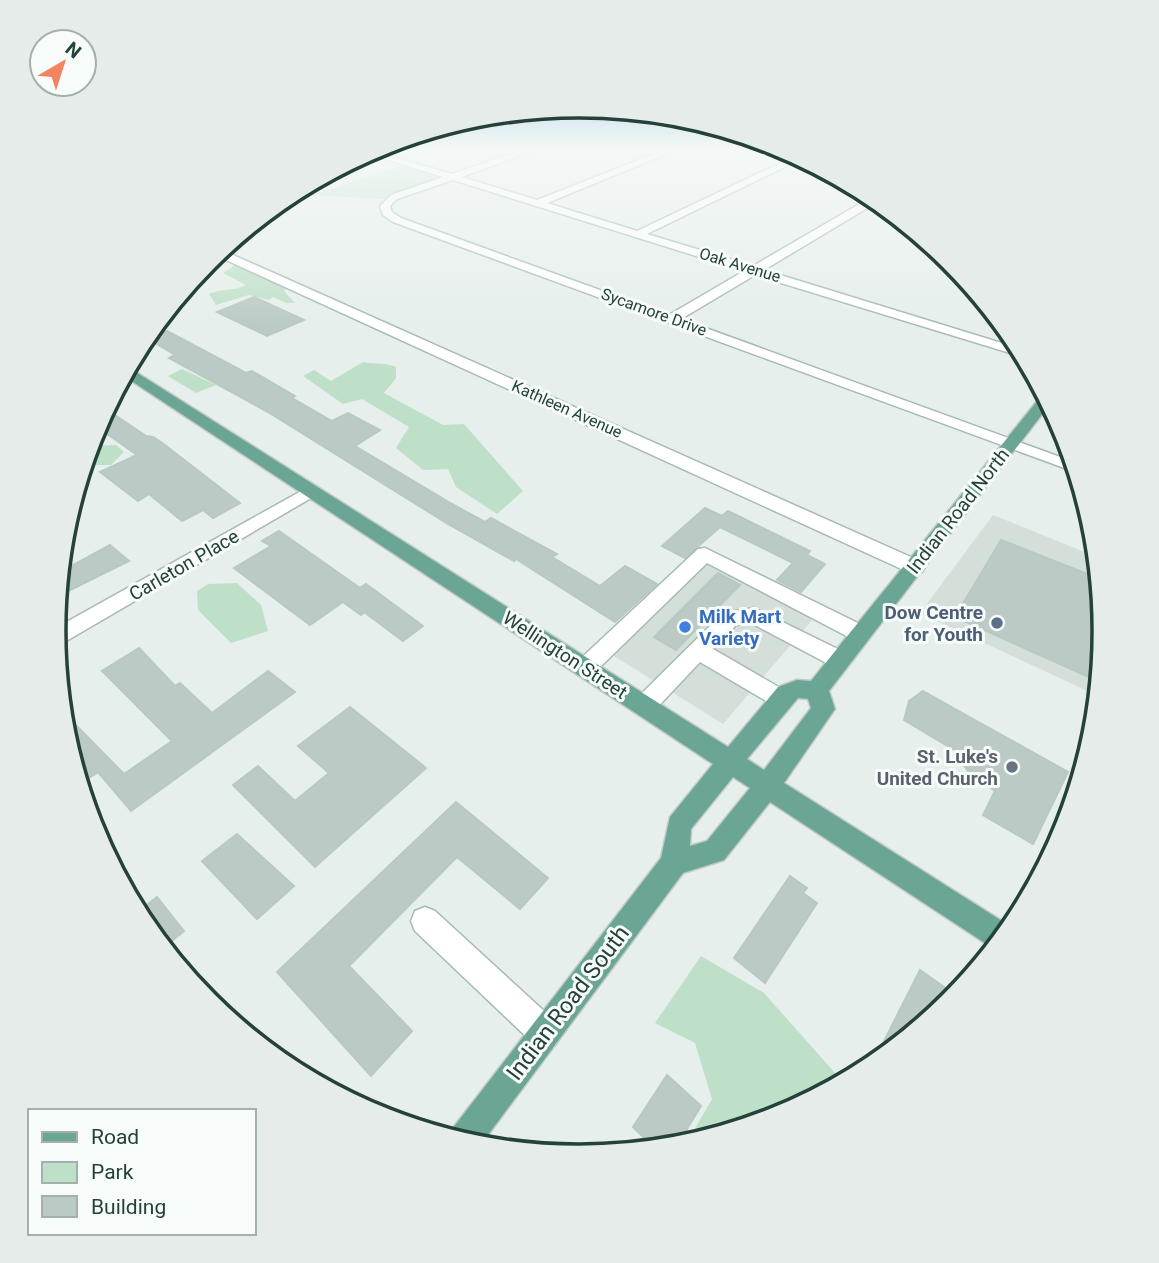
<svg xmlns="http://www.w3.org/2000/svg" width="1159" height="1263" viewBox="0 0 1159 1263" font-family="Roboto,sans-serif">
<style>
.built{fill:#d4dfda}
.green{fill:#bfe0c8}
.building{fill:#bbcac4;stroke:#b8c9c2;stroke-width:2}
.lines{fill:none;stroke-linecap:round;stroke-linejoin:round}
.minor-casing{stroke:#a8b8b2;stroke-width:3}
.major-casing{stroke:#c2cac8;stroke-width:3}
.minor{fill:#fff;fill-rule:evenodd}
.major{fill:#6aa596;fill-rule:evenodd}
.service-dot{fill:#5c6f8a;stroke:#f7fbf9;stroke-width:2.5}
.shop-dot{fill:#3f7fe0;stroke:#f7fbf9;stroke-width:2.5}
.worship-dot{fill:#6b7280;stroke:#f7fbf9;stroke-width:2.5}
.labels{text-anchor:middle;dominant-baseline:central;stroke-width:6;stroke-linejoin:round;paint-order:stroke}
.far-street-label{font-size:16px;fill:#24423a;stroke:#f7fbf9}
.street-label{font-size:19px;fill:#24423a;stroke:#f7fbf9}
.service-label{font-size:19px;font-weight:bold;fill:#4e5e75;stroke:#f7fbf9;text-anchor:end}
.shop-label{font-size:19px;font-weight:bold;fill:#366cbe;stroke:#f7fbf9;text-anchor:start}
.worship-label{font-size:19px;font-weight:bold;fill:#5b616d;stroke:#f7fbf9;text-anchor:end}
.near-street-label{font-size:23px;fill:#24423a;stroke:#f7fbf9}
.rim{fill:none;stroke:#24423a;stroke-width:3.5}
</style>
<rect width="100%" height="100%" fill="#e6efeb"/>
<g class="built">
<polygon points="993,515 1097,557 1105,632 1098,696 920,613"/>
<polygon points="708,556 818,613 723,724 606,651"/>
</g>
<g class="green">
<polygon points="403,165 435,176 435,179 383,199 312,195"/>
<path d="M238 263 286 289 284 291 295 303H286L273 297 269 300 249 295 216 305 209 294C222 288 232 292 246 285L223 273Z"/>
<path d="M363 362C375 365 385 362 396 367V378L384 393 443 425 464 424 523 491 497 514 456 487 448 469 423 470 396 448 409 427 362 399 343 404 303 376 314 370 331 381Z"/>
<polygon points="182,369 216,385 196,393 168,376"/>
<polygon points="116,445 124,452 111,465 84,465 90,446"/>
<polygon points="237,583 261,605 268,631 231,643 198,610 197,591 208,584"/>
<polygon points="701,956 764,993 844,1083 780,1117 685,1146 712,1099 695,1043 655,1023"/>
</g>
<g class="building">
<polygon points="254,297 304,320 267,336 217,312"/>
<polygon points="167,331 246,373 252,371 295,396 292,398 332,421 348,413 380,430 355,446 452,504 485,522 491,518 557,554 552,557 600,586 625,566 657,584 615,622 516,559 514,561 448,524 268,412 169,358 175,355 147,338"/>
<polygon points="106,409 146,436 153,437 161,442 240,503 213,518 203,510 182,521 149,494 138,501 100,472 137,455 96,426"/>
<polygon points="705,508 722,516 728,511 810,551 807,555 825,564 801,592 777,580 793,563 720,527 685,558 662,546"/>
<polygon points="279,531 360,588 366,584 423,626 403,641 364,612 361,615 343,602 310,625 234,568 271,546 262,541"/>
<polygon points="1001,540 1100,579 1105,632 1100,682 955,617"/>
<polygon points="110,545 129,561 58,596 60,572"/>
<polygon points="718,573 740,585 676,650 654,637"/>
<polygon points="139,648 175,686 180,683 212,713 268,671 295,692 131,811 98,772 80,784 64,734 62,711 124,774 172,741 102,671"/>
<polygon points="923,691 1068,772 1033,844 983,815 995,791 968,771 962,763 966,757 904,720 909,701"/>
<polygon points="350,707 426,768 315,867 233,785 258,766 295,801 329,773 298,746"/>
<polygon points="456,802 548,878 520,909 457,857 349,966 412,1031 371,1076 277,972"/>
<polygon points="237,834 294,886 257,919 202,861"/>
<polygon points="790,876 807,888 803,893 817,903 765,983 734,958"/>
<polygon points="157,897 184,931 163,948 137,913"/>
<polygon points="920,970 954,994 950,1004 870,1069"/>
<polygon points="667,1075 701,1106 676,1147 656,1149 633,1127"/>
</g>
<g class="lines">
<defs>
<g id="minor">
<path d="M522 150H535L462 177 537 200 664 150H676L547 203 637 231 797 155 803 158 647 234 753 266 873 196 879 201 764 270 1021 349 1026 358 755 275 681 319 1074 462 1078 473 393 222 383 215 380 206 391 195 443 177 372 155V151L452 174ZM453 180 744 271 669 315 401 218 392 212 390 206 397 199Z"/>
<polygon points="222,250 922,562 925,567 922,572 908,572 215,255"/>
<polygon points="312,485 321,490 318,494 56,647 54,629"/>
<polygon points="705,548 868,628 872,634 868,640 861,642 854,640 707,563 594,673 586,675 578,673 575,667 578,661 698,549"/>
<polygon points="754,608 848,654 851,660 848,666 840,668 832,666 751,623 736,625 713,649 789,693 792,699 789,705 781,708 773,705 700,662 652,713 644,715 636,713 633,706 636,699 723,613"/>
<polygon points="425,907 435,911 556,1022 561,1033 556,1044 545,1049 534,1044 415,931 411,921 415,911"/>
</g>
<path id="major" d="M128 367 728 747 778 687 797 680 811 681 1042 395 1045 394 1050 404 829 691 835 709 784 783 1013 928 994 949 770 802 724 860 683 873 479 1147 446 1137 661 858 670 817 713 764 124 376ZM798 698 808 699 811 708 764 770 747 759ZM733 777 750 788 707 841 690 846 691 829Z"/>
</defs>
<use href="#minor" class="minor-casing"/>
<use href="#major" class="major-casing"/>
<use href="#minor" class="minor"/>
<use href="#major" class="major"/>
</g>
<linearGradient id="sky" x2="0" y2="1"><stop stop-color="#84bce0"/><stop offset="0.46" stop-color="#f4f8f6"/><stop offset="1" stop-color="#f4f8f6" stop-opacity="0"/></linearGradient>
<rect width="1159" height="327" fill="url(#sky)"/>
<circle class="service-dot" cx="997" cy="623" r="7"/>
<circle class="shop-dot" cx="685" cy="627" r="7"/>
<circle class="worship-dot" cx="1012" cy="767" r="7"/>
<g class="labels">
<g class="far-street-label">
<text transform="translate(740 265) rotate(17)">Oak Avenue</text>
<text transform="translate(654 312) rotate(20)">Sycamore Drive</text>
<text transform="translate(567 409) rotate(24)">Kathleen Avenue</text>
</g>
<g class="street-label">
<text transform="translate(958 511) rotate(-52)">Indian Road North</text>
<text transform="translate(184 565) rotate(-30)">Carleton Place</text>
<text transform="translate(565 655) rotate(33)">Wellington Street</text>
</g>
<g class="service-label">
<text x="983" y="612">Dow Centre<tspan x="983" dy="22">for Youth</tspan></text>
</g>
<g class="shop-label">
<text x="699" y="616">Milk Mart<tspan x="699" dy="22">Variety</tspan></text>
</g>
<g class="worship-label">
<text x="998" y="756">St. Luke's<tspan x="998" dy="22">United Church</tspan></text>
</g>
<g class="near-street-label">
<text transform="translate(568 1003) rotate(-53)">Indian Road South</text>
</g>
</g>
<path d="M0 0H1159V1263H0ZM66 631a513 513 0 1 1 1026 0a513 513 0 1 1-1026 0Z" fill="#e6ecea" fill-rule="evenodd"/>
<path class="rim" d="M66 631a513 513 0 1 1 1026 0a513 513 0 1 1-1026 0Z"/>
<rect x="28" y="1109" width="228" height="126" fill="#f7fbf9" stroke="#a3b1ad" stroke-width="2"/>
<rect x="42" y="1132" width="35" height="10" fill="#6aa596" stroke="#a3b1ad" stroke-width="2"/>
<text x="91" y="1144" font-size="21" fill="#24423a">Road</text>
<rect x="42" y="1162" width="35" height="21" fill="#bfe0c8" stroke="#a3b1ad" stroke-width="2"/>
<text x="91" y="1179" font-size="21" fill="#24423a">Park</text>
<rect x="42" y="1196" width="35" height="21" fill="#bbcac4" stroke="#a3b1ad" stroke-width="2"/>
<text x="91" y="1214" font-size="21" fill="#24423a">Building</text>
<g transform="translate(63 63) rotate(39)"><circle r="33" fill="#f7fbf9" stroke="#a3b1ad" stroke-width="2"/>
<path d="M0-5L12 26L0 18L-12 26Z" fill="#f4845f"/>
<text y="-10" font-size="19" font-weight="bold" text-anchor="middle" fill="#24423a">N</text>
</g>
</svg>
